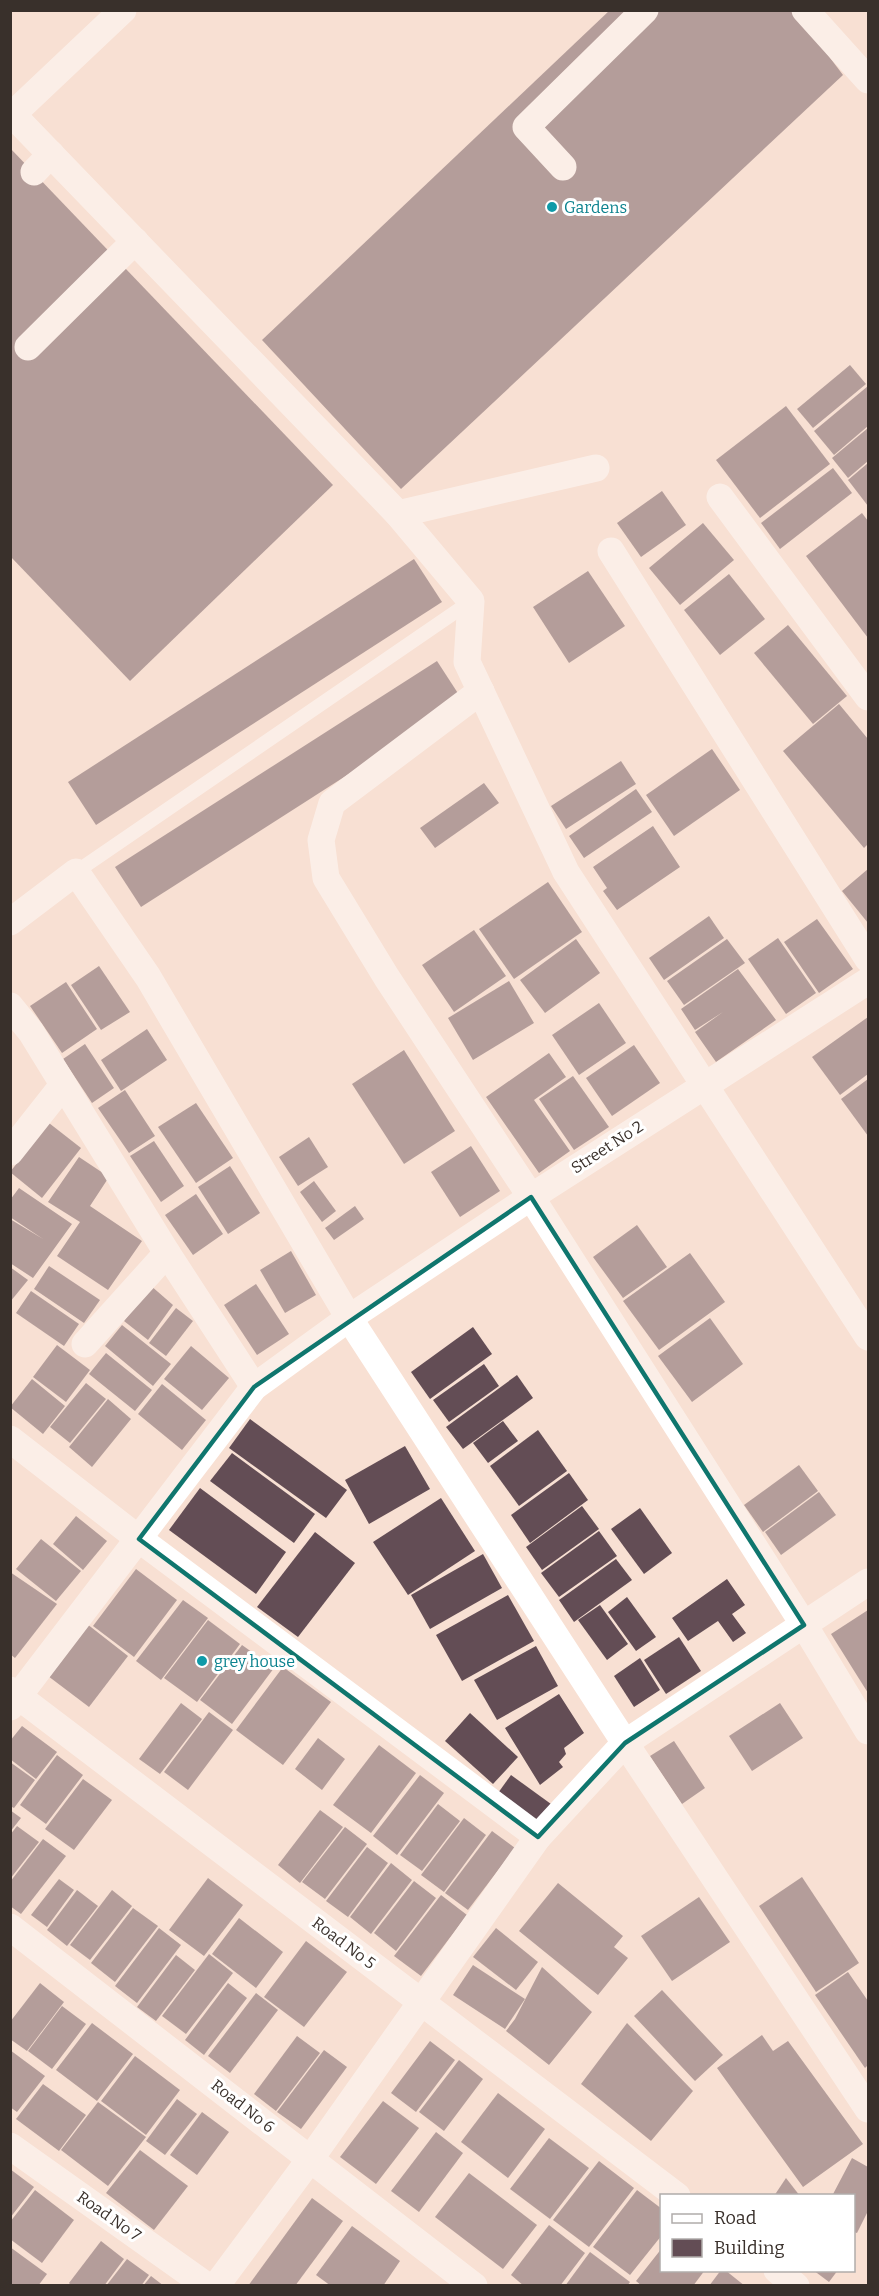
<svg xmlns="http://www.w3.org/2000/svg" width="879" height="2296" viewBox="0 0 879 2296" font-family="Bitter,serif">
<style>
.building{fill:#634d55}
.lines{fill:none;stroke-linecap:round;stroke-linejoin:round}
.service{stroke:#fff;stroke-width:14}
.minor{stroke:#fff;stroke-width:27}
.marked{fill:none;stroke:#0f766e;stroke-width:4.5;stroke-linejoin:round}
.culture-dot{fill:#0f9aa8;stroke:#fff;stroke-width:2}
.labels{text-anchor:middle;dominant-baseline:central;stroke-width:6;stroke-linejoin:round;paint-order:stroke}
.culture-label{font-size:16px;fill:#0d838f;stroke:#fff;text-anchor:start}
.street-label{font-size:16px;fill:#39302b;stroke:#fff}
</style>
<rect width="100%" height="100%" fill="#f8e0d3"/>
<g class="building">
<polygon points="610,10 794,10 843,75 401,489 262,340"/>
<polygon points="10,148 333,485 130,681 10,556"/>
<polygon points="850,365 866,384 813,428 797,409"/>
<polygon points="868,386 868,426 834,455 814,431"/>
<polygon points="786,406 830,464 760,518 716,460"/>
<polygon points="868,428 868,461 848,478 832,458"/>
<polygon points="868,463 868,506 848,480"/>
<polygon points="833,468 852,493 780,549 761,523"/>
<polygon points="662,491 686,525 641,557 617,523"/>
<polygon points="862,513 868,521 868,638 806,556"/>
<polygon points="703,523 734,560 680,605 649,568"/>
<polygon points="414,559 442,602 96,825 68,782"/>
<polygon points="588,571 625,626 569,663 533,607"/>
<polygon points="729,574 765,619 720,655 684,610"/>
<polygon points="788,625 847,696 813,724 754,653"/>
<polygon points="437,661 463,701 141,907 115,867"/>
<polygon points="839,704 868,739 868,844 864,848 783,751"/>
<polygon points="712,749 740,790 674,836 646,795"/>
<polygon points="621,761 636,784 566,829 551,806"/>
<polygon points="484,783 499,803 435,848 420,828"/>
<polygon points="636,789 652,812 584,858 569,836"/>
<polygon points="653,826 680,867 617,910 603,891 607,888 593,867"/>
<polygon points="868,869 868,923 842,891"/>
<polygon points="548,882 582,932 514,979 479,929"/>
<polygon points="709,916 724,938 664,980 649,958"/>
<polygon points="817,919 853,969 819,993 784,942"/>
<polygon points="474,930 506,976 454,1012 422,965"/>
<polygon points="778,938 816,993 786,1014 748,959"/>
<polygon points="576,939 600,973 545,1013 520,980"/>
<polygon points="727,939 745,963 684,1005 667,981"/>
<polygon points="99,966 130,1012 101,1030 71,985"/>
<polygon points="738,969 776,1020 716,1062 695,1032 723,1012 695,1030 681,1009"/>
<polygon points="509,981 534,1023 473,1060 448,1018"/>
<polygon points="66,982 97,1029 62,1053 30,1006"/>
<polygon points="599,1003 626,1043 579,1075 552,1035"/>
<polygon points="868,1017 868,1074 840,1095 812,1057"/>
<polygon points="147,1029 167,1060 121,1091 101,1060"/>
<polygon points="85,1044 114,1088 92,1103 63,1059"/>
<polygon points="634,1045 660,1083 612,1116 586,1078"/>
<polygon points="404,1050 455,1131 404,1164 352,1084"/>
<polygon points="549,1053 566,1077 534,1100 570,1151 539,1173 486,1097"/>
<polygon points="573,1076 609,1127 574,1150 539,1099"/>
<polygon points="868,1079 868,1136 841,1099"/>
<polygon points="125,1090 155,1136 129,1153 98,1108"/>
<polygon points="196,1103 233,1158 196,1183 158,1127"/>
<polygon points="49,1123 81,1148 42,1198 10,1172"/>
<polygon points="309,1137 328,1167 298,1186 279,1157"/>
<polygon points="154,1141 184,1186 161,1202 130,1156"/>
<polygon points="471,1146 500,1191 460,1217 431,1172"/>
<polygon points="79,1157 109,1177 90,1206 142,1241 108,1290 57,1256 80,1222 48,1202"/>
<polygon points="230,1166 260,1213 228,1234 198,1187"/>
<polygon points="314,1181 336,1211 322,1222 300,1192"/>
<polygon points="19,1188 72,1224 33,1278 10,1263 10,1219 43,1239 10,1217 10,1200"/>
<polygon points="196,1194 223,1234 193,1255 165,1215"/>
<polygon points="355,1206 364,1219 334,1240 325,1228"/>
<polygon points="637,1225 667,1267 623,1298 593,1257"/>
<polygon points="291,1251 316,1295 285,1313 260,1270"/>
<polygon points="690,1253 725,1302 659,1350 623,1301"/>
<polygon points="49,1266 100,1300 84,1323 34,1289"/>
<polygon points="10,1267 28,1280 10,1302"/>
<polygon points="256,1284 289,1334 257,1355 224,1305"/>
<polygon points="150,1285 173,1305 148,1340 124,1321"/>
<polygon points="31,1291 79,1324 64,1346 16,1313"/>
<polygon points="176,1308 193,1321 166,1356 149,1343"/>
<polygon points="710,1318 743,1364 692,1402 658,1356"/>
<polygon points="122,1325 171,1364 153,1386 105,1346"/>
<polygon points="473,1327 492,1354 430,1399 411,1372"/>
<polygon points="57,1345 90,1370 66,1402 33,1377"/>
<polygon points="191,1346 229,1378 202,1410 164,1379"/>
<polygon points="106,1353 152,1390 135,1411 89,1374"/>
<polygon points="484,1364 499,1386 449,1422 433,1400"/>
<polygon points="517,1375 533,1398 463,1449 446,1427"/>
<polygon points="32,1379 65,1406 43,1434 10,1407"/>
<polygon points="86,1383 106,1399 70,1443 50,1427"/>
<polygon points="162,1384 206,1420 182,1450 138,1414"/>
<polygon points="108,1399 131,1419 92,1467 69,1447"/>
<polygon points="250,1419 347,1490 326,1518 229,1448"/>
<polygon points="503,1421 518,1441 488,1463 473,1443"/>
<polygon points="538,1430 567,1471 519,1506 490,1466"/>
<polygon points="405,1446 430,1489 369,1524 345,1480"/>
<polygon points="232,1453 315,1514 294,1543 210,1481"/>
<polygon points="799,1465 818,1491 763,1532 744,1505"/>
<polygon points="569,1473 588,1500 530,1543 511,1515"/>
<polygon points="200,1488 286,1552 256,1594 169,1530"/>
<polygon points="819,1492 836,1515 781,1555 765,1532"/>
<polygon points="441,1498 475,1551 408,1595 373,1542"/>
<polygon points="582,1506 599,1529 542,1570 526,1547"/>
<polygon points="640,1508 672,1553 644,1574 611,1529"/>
<polygon points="76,1516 107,1541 83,1570 53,1544"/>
<polygon points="599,1531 617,1556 559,1597 541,1573"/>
<polygon points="315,1532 355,1563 298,1637 257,1607"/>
<polygon points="41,1539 81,1571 56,1601 16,1569"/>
<polygon points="483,1554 502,1588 430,1629 411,1595"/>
<polygon points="616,1559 632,1580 574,1622 559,1600"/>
<polygon points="136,1569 177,1600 134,1657 93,1626"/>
<polygon points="10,1572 57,1604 15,1658 10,1654"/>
<polygon points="727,1579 745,1605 732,1614 746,1633 733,1642 718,1621 688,1641 672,1618"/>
<polygon points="508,1595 534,1641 462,1681 436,1635"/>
<polygon points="627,1597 656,1637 636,1651 608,1612"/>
<polygon points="183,1600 208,1618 161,1680 136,1661"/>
<polygon points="600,1605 628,1644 607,1660 578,1620"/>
<polygon points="868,1610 868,1693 831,1634"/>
<polygon points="208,1620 240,1644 197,1702 164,1678"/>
<polygon points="87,1624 128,1656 89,1707 48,1676"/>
<polygon points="679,1637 701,1671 666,1694 644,1660"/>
<polygon points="242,1645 274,1668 232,1724 200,1700"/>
<polygon points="536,1646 558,1686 497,1720 474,1680"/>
<polygon points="640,1658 660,1690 634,1707 614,1676"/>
<polygon points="283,1667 331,1702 283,1765 236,1730"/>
<polygon points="559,1694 584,1733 564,1748 566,1754 559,1762 563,1767 540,1785 505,1728"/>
<polygon points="181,1703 202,1719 160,1774 139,1759"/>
<polygon points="780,1703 803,1738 752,1771 729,1736"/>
<polygon points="209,1712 233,1730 188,1790 164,1772"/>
<polygon points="470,1713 518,1757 493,1784 445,1741"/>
<polygon points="22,1726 57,1752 36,1779 10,1759 10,1741"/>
<polygon points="318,1738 345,1759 322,1790 295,1769"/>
<polygon points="674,1741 705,1788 682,1804 650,1756"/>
<polygon points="379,1745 416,1773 371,1833 333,1805"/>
<polygon points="57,1755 83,1775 46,1824 20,1805"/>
<polygon points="10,1762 35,1780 14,1808 10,1806"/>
<polygon points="420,1775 444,1793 397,1855 373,1836"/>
<polygon points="511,1775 551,1804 537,1823 498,1793"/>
<polygon points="83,1779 112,1800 74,1850 45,1829"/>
<polygon points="438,1804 460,1821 422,1871 400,1855"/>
<polygon points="10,1810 21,1818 10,1832"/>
<polygon points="320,1810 343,1827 300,1883 278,1865"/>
<polygon points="464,1818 486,1835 444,1892 421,1875"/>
<polygon points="17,1826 39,1842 10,1879 10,1835"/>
<polygon points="345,1827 367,1844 325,1899 302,1882"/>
<polygon points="492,1831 515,1848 468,1910 445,1893"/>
<polygon points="43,1839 66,1856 21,1914 10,1906 10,1882"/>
<polygon points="367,1847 388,1863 348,1917 326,1901"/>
<polygon points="391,1863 412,1880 371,1934 350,1917"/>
<polygon points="802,1877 859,1963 816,1992 759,1906"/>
<polygon points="208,1878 243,1905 204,1956 169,1930"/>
<polygon points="59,1879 74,1890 47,1927 31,1915"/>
<polygon points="414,1881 436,1898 396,1951 374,1933"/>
<polygon points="558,1883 623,1936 614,1947 628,1958 598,1995 519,1931"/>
<polygon points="77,1890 98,1906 67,1946 47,1930"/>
<polygon points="112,1890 132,1906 90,1960 70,1945"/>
<polygon points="441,1895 467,1915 421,1976 394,1956"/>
<polygon points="699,1897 730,1942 672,1981 641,1936"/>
<polygon points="133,1908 158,1926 115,1982 91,1963"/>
<polygon points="239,1918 283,1952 256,1988 212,1954"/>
<polygon points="159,1928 181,1945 137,2003 115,1986"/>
<polygon points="496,1928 538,1962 516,1990 473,1957"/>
<polygon points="306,1941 347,1972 304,2027 264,1997"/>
<polygon points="209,1954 233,1973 186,2034 162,2016"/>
<polygon points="176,1955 195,1970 156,2021 137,2007"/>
<polygon points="473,1965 525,1999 505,2029 453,1995"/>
<polygon points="542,1967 592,2012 549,2065 506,2031 515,2019"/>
<polygon points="848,1972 868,2001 868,2065 865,2068 815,1995"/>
<polygon points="40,1983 64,2002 27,2051 10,2039 10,2022"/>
<polygon points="228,1983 247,1998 204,2055 185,2040"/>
<polygon points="662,1990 723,2055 695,2081 634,2016"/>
<polygon points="256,1993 278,2010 230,2073 208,2056"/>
<polygon points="62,2006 86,2024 52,2069 28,2051"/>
<polygon points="92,2023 133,2054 97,2101 56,2070"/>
<polygon points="627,2023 693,2091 651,2141 581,2084"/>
<polygon points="762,2035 773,2051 788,2041 863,2144 803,2187 717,2068"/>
<polygon points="297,2036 320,2053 276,2111 254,2094"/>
<polygon points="430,2041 455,2060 416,2112 391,2093"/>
<polygon points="10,2050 45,2076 17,2112 10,2107"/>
<polygon points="324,2050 347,2067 301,2129 277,2112"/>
<polygon points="135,2056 180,2090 146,2135 101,2101"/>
<polygon points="459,2060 483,2079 444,2131 419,2112"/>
<polygon points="43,2084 86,2115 59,2151 16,2119"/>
<polygon points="498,2093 545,2129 508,2178 461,2142"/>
<polygon points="177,2099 197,2114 165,2155 146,2141"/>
<polygon points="383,2101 419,2128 376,2184 340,2157"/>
<polygon points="98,2102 146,2137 108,2186 61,2150"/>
<polygon points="202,2112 229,2132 197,2175 170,2155"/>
<polygon points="436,2132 463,2153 419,2212 391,2191"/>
<polygon points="549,2138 589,2168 550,2219 510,2189"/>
<polygon points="140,2150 188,2186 154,2230 106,2193"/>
<polygon points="852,2158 868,2167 868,2211 857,2233 854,2232 854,2196 832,2196"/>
<polygon points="599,2161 634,2188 589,2247 553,2220"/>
<polygon points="10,2169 34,2187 10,2218"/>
<polygon points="469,2173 537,2225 503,2269 435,2217"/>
<polygon points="786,2178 800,2196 774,2196"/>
<polygon points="35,2190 74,2220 42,2263 10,2239 10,2222"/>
<polygon points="637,2190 662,2209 662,2235 630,2275 593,2247"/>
<polygon points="312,2198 343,2221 295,2286 248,2286"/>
<polygon points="549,2225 585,2253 560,2286 524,2286 511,2275"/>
<polygon points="352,2226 400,2261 383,2286 331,2286 316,2275"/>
<polygon points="101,2241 124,2259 104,2286 72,2286 69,2283"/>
<polygon points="10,2247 47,2274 38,2286 10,2286"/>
<polygon points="662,2248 662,2270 705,2270 693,2286 642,2286 636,2281"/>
<polygon points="590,2252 630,2282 627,2286 565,2286"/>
<polygon points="127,2259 149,2275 141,2286 106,2286"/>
<polygon points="721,2270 725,2270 745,2286 709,2286"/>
<polygon points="813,2270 838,2270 829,2282"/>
<polygon points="151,2276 164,2286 143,2286"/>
</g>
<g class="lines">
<polyline class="service" points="76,872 470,602"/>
<g class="minor">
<polyline points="805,10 868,80"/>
<polyline points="10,112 398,514 471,601 467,662 566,872 868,1337"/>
<polyline points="13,114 123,10"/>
<polyline points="563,167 526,127 645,10"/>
<polyline points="34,172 51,154"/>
<polyline points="28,347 135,241"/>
<polyline points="720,497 868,697"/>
<polyline points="398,514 596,468"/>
<polyline points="611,551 868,959"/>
<polyline points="481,691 332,803 321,840 326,878 387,978 531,1197 804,1625 868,1731"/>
<polyline points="10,922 76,872 148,977 349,1318 625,1743 868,2109"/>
<polyline points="10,1006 31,1032 167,1253 254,1387"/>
<polyline points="10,1152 63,1085"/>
<polyline points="85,1344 167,1253"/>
<polyline points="10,1439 139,1539 538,1837"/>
<polyline points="10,1690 677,2196"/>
<polyline points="10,1707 254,1387 349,1318 531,1197 868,981"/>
<polyline points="10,1927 474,2286"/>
<polyline points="10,2146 207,2286"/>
<polyline points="777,2270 796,2286"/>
<polyline points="216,2286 311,2158 538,1837 625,1743 868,1582"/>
</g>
</g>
<path d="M0 0H879V2296H0ZM531 1197 804 1625 625 1743 538 1837 139 1539 254 1387Z" fill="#f8e0d3" fill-opacity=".55" fill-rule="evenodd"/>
<path class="marked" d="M531 1197 804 1625 625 1743 538 1837 139 1539 254 1387Z"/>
<g class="culture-dot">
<circle cx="552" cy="207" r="6"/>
<circle cx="202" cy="1661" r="6"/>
</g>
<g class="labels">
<g class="culture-label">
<text x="564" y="207">Gardens</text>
<text x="214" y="1661">grey house</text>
</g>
<g class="street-label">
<text transform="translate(607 1147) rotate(-33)">Street No 2</text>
<text transform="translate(344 1943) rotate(37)">Road No 5</text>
<text transform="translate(243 2106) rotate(38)">Road No 6</text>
<text transform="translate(109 2216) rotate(35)">Road No 7</text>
</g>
</g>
<rect width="879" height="2296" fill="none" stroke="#39302b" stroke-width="24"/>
<rect x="660" y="2194" width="195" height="78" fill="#ffffff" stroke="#b0acaa" stroke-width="1.5"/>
<rect x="672" y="2214" width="30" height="9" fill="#ffffff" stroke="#b0acaa" stroke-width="1.5"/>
<text x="714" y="2224" font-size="18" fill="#39302b">Road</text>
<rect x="672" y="2239" width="30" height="18" fill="#634d55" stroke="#b0acaa" stroke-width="1.5"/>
<text x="714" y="2254" font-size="18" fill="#39302b">Building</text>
</svg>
